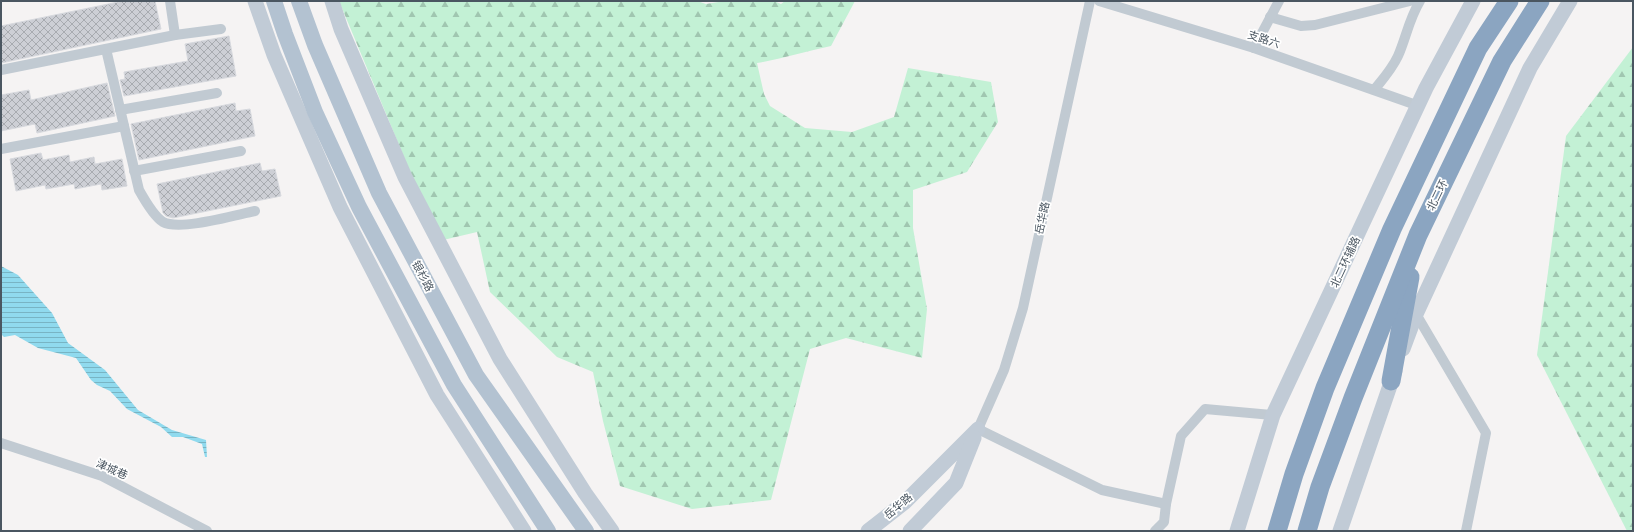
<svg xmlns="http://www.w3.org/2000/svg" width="1634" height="532" viewBox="0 0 1634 532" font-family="Mulish,'Noto Sans SC',sans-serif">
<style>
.forest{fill:url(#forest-firs)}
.water{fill:url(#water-rules)}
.building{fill:url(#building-cross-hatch);stroke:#d7d9de}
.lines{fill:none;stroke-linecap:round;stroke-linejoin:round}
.street{stroke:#c1cad2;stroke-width:10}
.secondary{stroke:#c1cbd6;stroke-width:15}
.primary{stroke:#b3c2d1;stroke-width:16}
.highway{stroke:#8ba5c1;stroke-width:19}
.labels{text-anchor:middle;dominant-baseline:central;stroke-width:3.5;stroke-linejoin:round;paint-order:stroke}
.street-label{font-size:11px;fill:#4a5661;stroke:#fff}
</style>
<defs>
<pattern id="forest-firs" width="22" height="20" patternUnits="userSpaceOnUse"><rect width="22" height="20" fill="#c3f1d5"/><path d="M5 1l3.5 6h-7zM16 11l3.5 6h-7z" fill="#a0c6b0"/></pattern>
<pattern id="water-rules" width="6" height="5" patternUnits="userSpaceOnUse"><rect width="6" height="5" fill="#90daee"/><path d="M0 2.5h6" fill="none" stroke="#78b4c4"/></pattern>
<pattern id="building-cross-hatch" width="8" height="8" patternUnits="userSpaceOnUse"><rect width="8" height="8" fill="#cdcfd5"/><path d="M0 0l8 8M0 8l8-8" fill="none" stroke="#a8abb0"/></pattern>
</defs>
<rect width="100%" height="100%" fill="#f5f3f3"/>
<g class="forest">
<path d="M339 1H697L706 4 725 1H774L781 4 785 1H855L831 46C806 51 782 59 757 63L764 94 770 106 805 128 852 132 894 117 908 68 991 82 998 122 967 172 913 190V228L927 309 922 358 846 338 810 349 771 500 692 509 620 486 603 421 593 372 557 357 490 292 477 232 439 241Z"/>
<polygon points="1633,47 1633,531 1627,531 1537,355 1566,136"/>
</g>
<polygon class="water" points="1,266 18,275 52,313 68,343 105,370 138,410 172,430 206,440 207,457 205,457 202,444 183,437 172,437 161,427 127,409 110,391 97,385 91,380 76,358 38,348 15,335 4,337 1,334"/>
<g class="building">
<polygon points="123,1 155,1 161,29 1,63 1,26"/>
<polygon points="229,36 236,76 124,96 120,80 125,79 124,72 188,61 185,44"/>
<polygon points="107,83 115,116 37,133 35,124 1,131 1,95 29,90 31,100"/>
<polygon points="235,103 236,111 250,109 255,136 139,160 131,124"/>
<polygon points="41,153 43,160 69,155 70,162 94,157 95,164 122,159 127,186 102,190 101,184 75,189 74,184 46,189 45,185 16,191 10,159"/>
<polygon points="260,163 262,171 275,169 281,196 173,218 166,216 163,213 157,184"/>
</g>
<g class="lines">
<g class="street">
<polyline points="170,1 175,35"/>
<polyline points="1090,1 1023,308 1004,370 978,429 1102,490 1166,504 1181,436 1205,409 1273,415"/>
<polyline points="1099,1 1254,48 1419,106"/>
<polyline points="1270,17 1301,26 1315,25 1410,1"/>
<polyline points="1254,48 1279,1"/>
<path d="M106 49 139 190C144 199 155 217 163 222 180 231 235 215 255 211"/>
<polyline points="1,70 175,35 221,29"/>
<path d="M1374 90C1383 79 1392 69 1398 56 1406 38 1409 19 1420 1"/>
<polyline points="120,110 217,93"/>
<polyline points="1,149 124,126"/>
<polyline points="134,171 241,151"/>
<polyline points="1416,314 1486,433 1466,531"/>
<polyline points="1,443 102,476 207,531"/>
<polyline points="1155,531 1164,522 1166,504"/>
</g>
<g class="secondary">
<polyline points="255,1 274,55 340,207 437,395 524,531"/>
<polyline points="332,1 341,29 405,177 500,359 585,493 612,531"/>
<polyline points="1403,349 1416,314 1530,68 1570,1"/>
<polyline points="868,531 905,502 978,429"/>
<polyline points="910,531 956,483 974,438"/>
<polyline points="1237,531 1273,415 1426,88 1473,1"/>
<polyline points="1340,531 1395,371"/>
</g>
<g class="primary">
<polyline points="274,1 285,34 315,112 359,207 454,385 548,531"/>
<polyline points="299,1 315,45 379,193 476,375 586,531"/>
</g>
<g class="highway">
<polyline points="1391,381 1410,277"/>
<polyline points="1277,531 1294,474 1325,388 1392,229 1478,48 1509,1"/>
<polyline points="1307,531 1320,487 1353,398 1418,235 1502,61 1540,1"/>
</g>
</g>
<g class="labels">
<g class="street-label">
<text transform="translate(1264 39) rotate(18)">支路六</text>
<text transform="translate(1437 195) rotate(-64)">北二环</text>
<text transform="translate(1042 218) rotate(-78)">岳华路</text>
<text transform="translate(1345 262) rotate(-65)">北二环辅路</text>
<text transform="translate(423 276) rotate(62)">银杉路</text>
<text transform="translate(112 469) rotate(24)">津城巷</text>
<text transform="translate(898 506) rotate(-40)">岳华路</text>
</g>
</g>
<rect width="1634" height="532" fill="none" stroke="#4a5661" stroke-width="4"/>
</svg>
